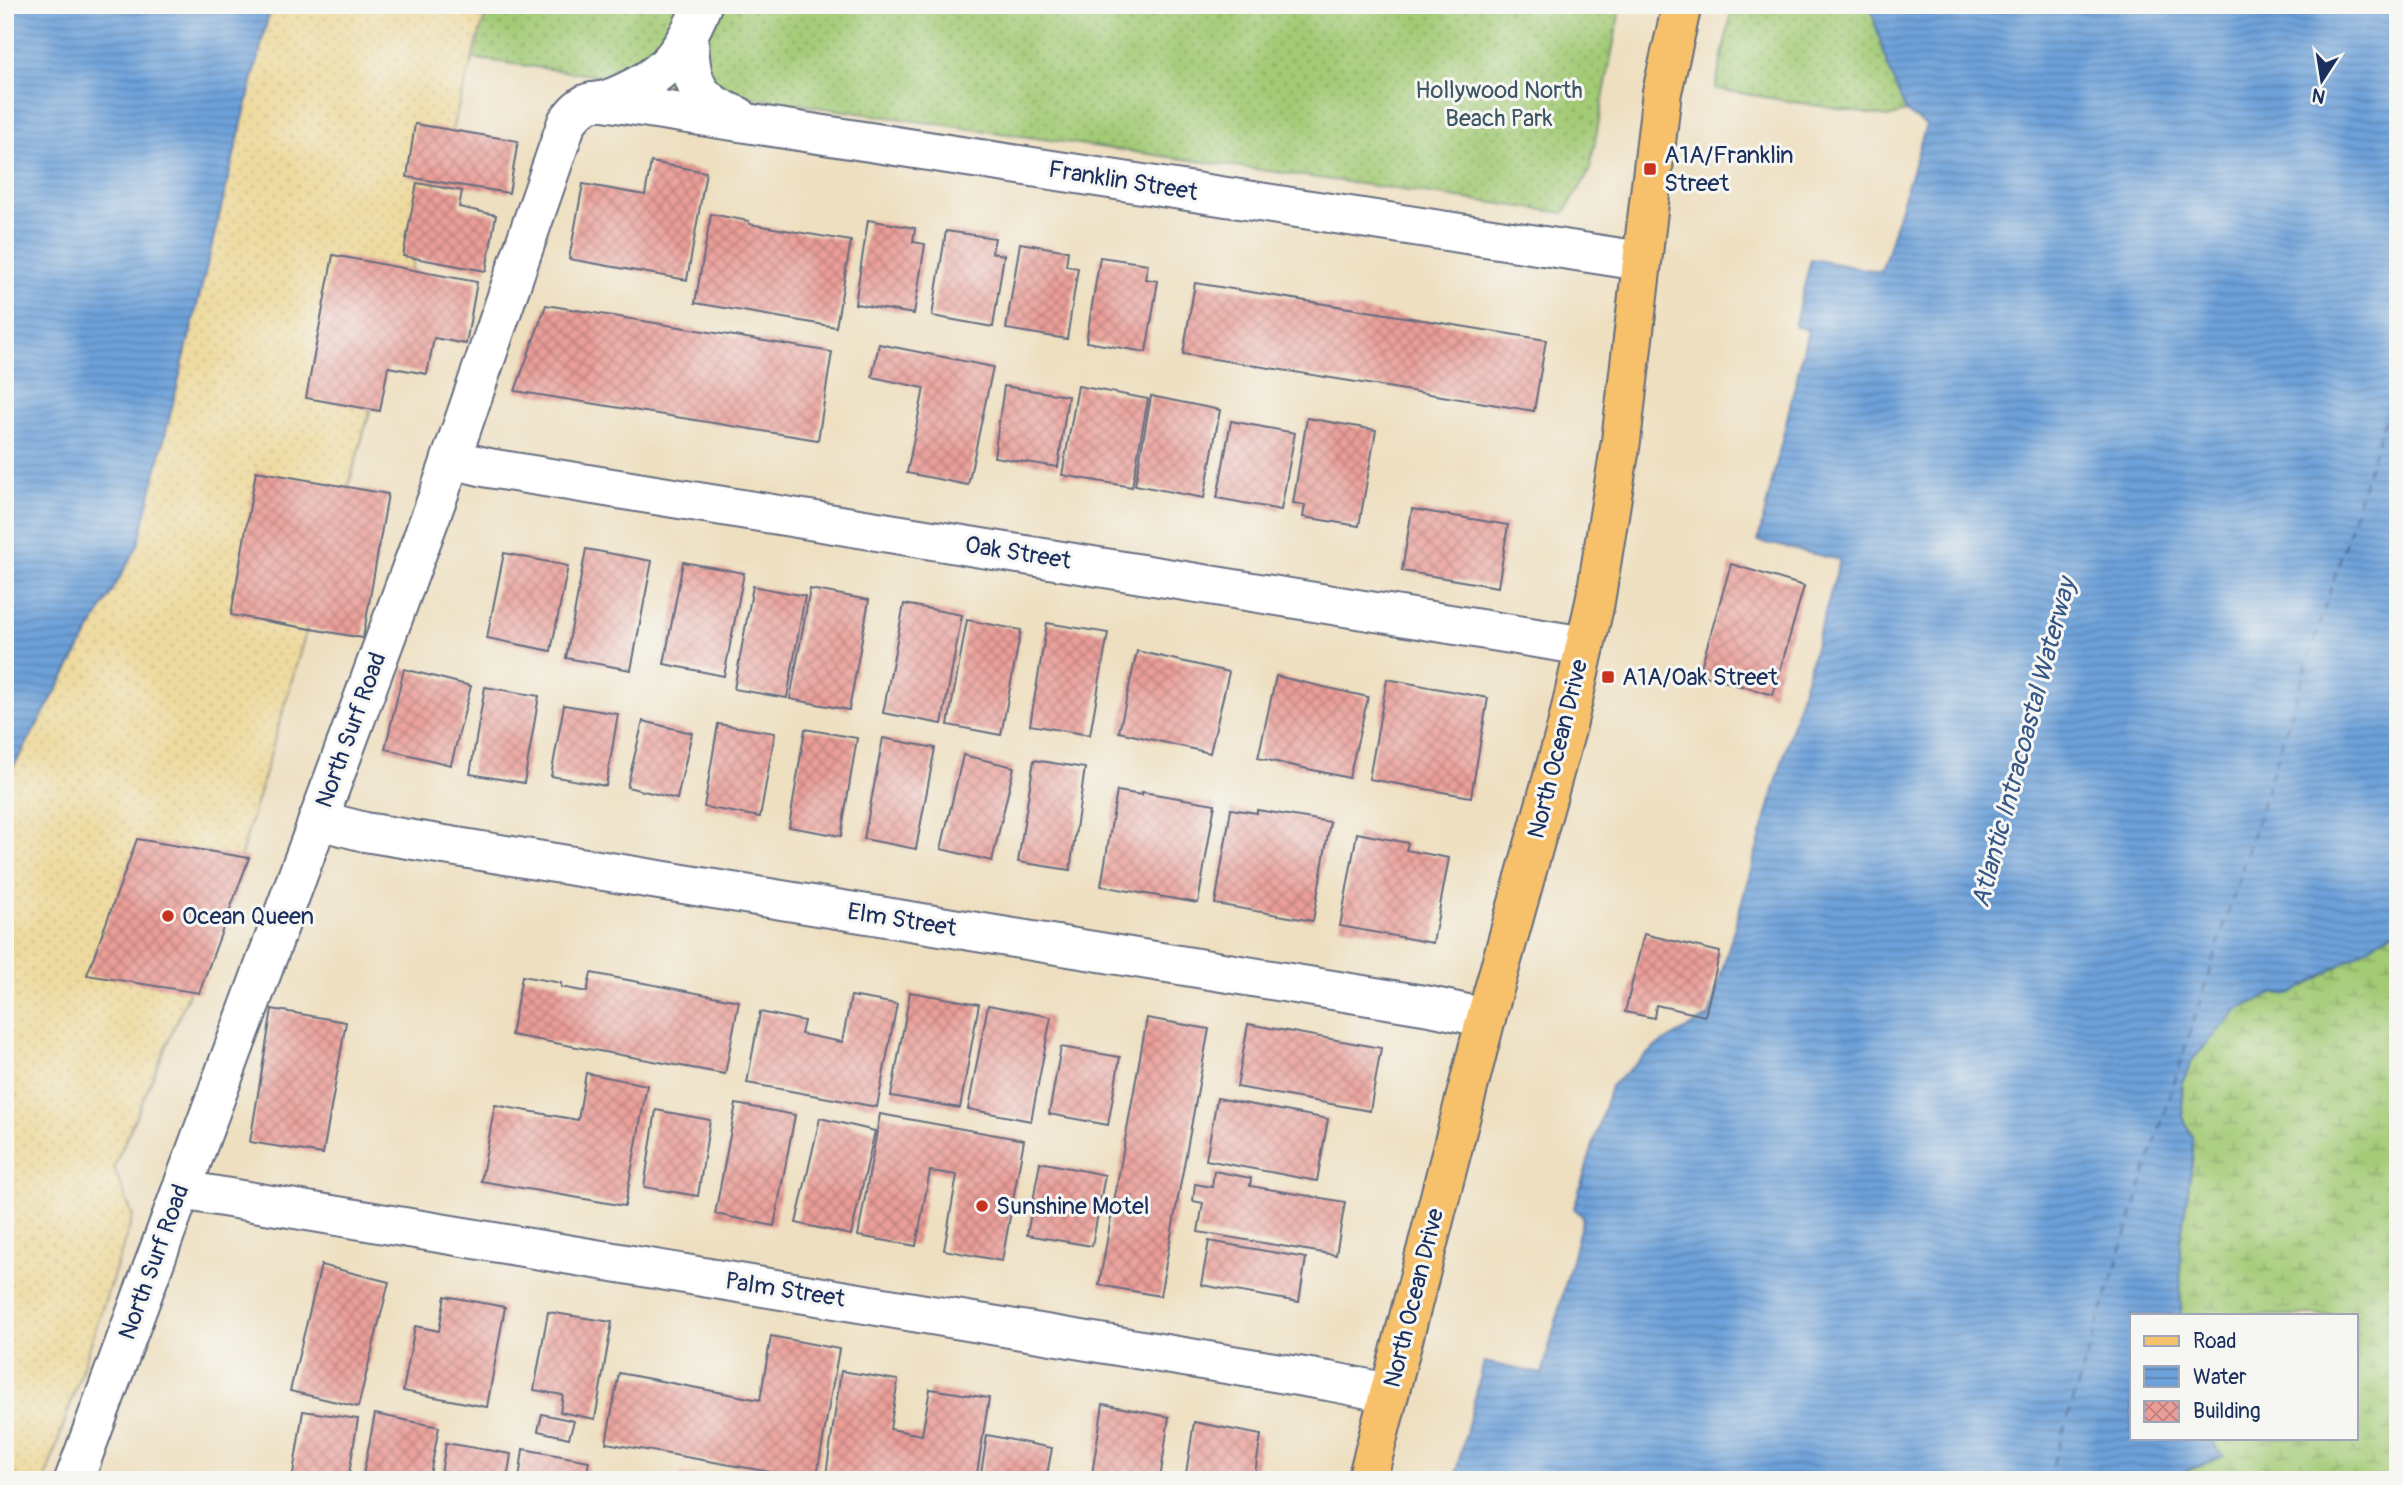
<svg xmlns="http://www.w3.org/2000/svg" width="2403" height="1485" viewBox="0 0 2403 1485" font-family="Pangolin,sans-serif">
<style>
.grass{fill:url(#grass-dots);stroke:#5f7c6a;stroke-width:2}
.wetland{fill:url(#wetland-marsh);stroke:#5f7c6a;stroke-width:2}
.sand{fill:url(#sand-dots);stroke:#84847e;stroke-width:2}
.water{fill:url(#water-rules);stroke:#44689c;stroke-width:2}
.lines{fill:none;stroke-linecap:round;stroke-linejoin:round}
.ferry{stroke:#385789;stroke-width:2;stroke-dasharray:9 7;stroke-linecap:butt}
.building{fill:url(#building-cross-hatch)}
.street-casing{stroke:#656d80;stroke-width:42}
.primary-casing{stroke:#656d80;stroke-width:42}
.street{stroke:#fff;stroke-width:38}
.primary{stroke:#f6c16b;stroke-width:38}
.poi-dot{fill:#c8321e;stroke:#f6f6f2;stroke-width:2.5}
.labels{text-anchor:middle;dominant-baseline:central;stroke-width:6;stroke-linejoin:round;paint-order:stroke}
.park-label{font-size:24px;fill:#3d5664;stroke:#f6f6f2}
.poi-label{font-size:24px;fill:#1b2f5e;stroke:#f6f6f2;text-anchor:start}
.street-label{font-size:24px;fill:#1b2f5e;stroke:#f6f6f2}
.water-label{font-size:26px;font-style:italic;fill:#385789;stroke:#f6f6f2}
</style>
<defs>
<pattern id="grass-dots" width="8" height="8" patternUnits="userSpaceOnUse" patternTransform="scale(1.75)"><rect width="8" height="8" fill="#a3ca75"/><path d="M2 2h.1M6 6h.1" fill="none" stroke="#84a463" stroke-width="1.8" stroke-linecap="round"/></pattern>
<pattern id="wetland-marsh" width="20" height="14" patternUnits="userSpaceOnUse" patternTransform="scale(1.75)"><rect width="20" height="14" fill="#a3ca75"/><path d="M1 5h8M5 5V1M11 12h8M15 12V8" fill="none" stroke="#84a463"/></pattern>
<pattern id="sand-dots" width="8" height="8" patternUnits="userSpaceOnUse" patternTransform="scale(1.75)"><rect width="8" height="8" fill="#eeda9e"/><path d="M2 2h.1M6 6h.1" fill="none" stroke="#ccbb8a" stroke-width="1.8" stroke-linecap="round"/></pattern>
<pattern id="water-rules" width="6" height="5" patternUnits="userSpaceOnUse" patternTransform="scale(1.75)"><rect width="6" height="5" fill="#6da1d9"/><path d="M0 2.5h6" fill="none" stroke="#5984b3"/></pattern>
<pattern id="building-cross-hatch" width="8" height="8" patternUnits="userSpaceOnUse" patternTransform="scale(1.75)"><rect width="8" height="8" fill="#eb9e98"/><path d="M0 0l8 8M0 8l8-8" fill="none" stroke="#be817f"/></pattern>
</defs>
<rect width="100%" height="100%" fill="#f6f6f2"/>
<filter id="ink" filterUnits="userSpaceOnUse"><feTurbulence type="fractalNoise" baseFrequency=".0143" numOctaves="2"/><feDisplacementMap in="SourceGraphic" scale="14" xChannelSelector="R" yChannelSelector="G"/><feConvolveMatrix kernelMatrix="1 2 1 2 8 2 1 2 1" color-interpolation-filters="sRGB"/></filter>
<filter id="wash" filterUnits="userSpaceOnUse"><feTurbulence type="fractalNoise" baseFrequency=".00686" numOctaves="4" result="noise"/><feDisplacementMap in="SourceGraphic" scale="28" xChannelSelector="R" yChannelSelector="G"/><feGaussianBlur stdDeviation="1.57" result="paint"/><feColorMatrix in="noise" values="0 0 0 0 0 0 0 0 0 0 0 0 0 0 0 0 0 1.4 0 .05"/><feComposite in="paint" operator="in"/></filter>
<g filter="url(#wash)">
<rect width="100%" height="100%" fill="#eedfc0"/>
<g class="grass">
<polygon points="272,5 1621,5 1589,173 1564,213 267,29"/>
<polygon points="1733,5 1870,5 1885,58 1906,112 1887,117 1715,89"/>
</g>
<polygon class="wetland" points="2398,929 2398,1480 2171,1480 2178,1474 2223,1457 2217,1450 2211,1438 2356,1438 2356,1315 2181,1315 2180,1244 2193,1157 2192,1137 2183,1117 2182,1083 2193,1059 2237,1010 2275,993 2305,987"/>
<polygon class="sand" points="271,5 488,5 226,907 114,1167 133,1217 45,1480 5,1480 5,782 138,545"/>
<g class="water">
<polygon points="5,5 271,5 138,545 5,782"/>
<polygon points="1870,5 2398,5 2398,929 2290,995 2274,993 2237,1010 2193,1059 2182,1083 2183,1117 2192,1137 2193,1157 2180,1244 2181,1315 2132,1315 2132,1438 2211,1438 2217,1450 2224,1456 2178,1474 2171,1480 1454,1480 1484,1362 1542,1374 1583,1217 1574,1208 1611,1086 1655,1047 1709,1016 1840,560 1758,541 1808,330 1794,326 1811,259 1881,272 1926,125 1906,112 1885,58"/>
</g>
<g class="lines">
<polyline class="ferry" points="2048,1480 2398,377"/>
</g>
<g id="blocks">
<g class="building">
<polygon points="415,124 518,141 509,193 407,177"/>
<polygon points="651,162 706,172 687,280 569,259 583,184 645,195"/>
<polygon points="417,183 462,191 459,207 496,215 486,271 403,256"/>
<polygon points="711,214 749,221 749,224 851,241 836,327 695,303"/>
<polygon points="868,220 915,228 913,242 925,244 914,314 855,304"/>
<polygon points="946,231 995,238 992,253 1004,255 993,327 932,316"/>
<polygon points="1020,243 1068,251 1066,266 1078,268 1067,339 1006,329"/>
<polygon points="333,255 477,282 466,344 434,338 427,374 388,367 380,411 306,398"/>
<polygon points="1100,257 1148,264 1145,279 1158,281 1146,352 1086,342"/>
<polygon points="1195,283 1546,340 1534,411 1183,354"/>
<polygon points="546,305 832,352 818,440 515,391"/>
<polygon points="879,344 993,367 968,485 907,473 924,388 872,377"/>
<polygon points="1004,386 1068,396 1058,467 994,457"/>
<polygon points="1078,386 1148,399 1132,487 1062,475"/>
<polygon points="1151,396 1220,410 1204,498 1135,485"/>
<polygon points="1307,418 1376,430 1359,526 1303,517 1305,505 1293,503"/>
<polygon points="1231,421 1295,433 1281,510 1217,498"/>
<polygon points="256,471 388,494 363,638 231,615"/>
<polygon points="1412,509 1508,525 1498,587 1402,571"/>
<polygon points="586,549 652,561 631,670 566,658"/>
<polygon points="504,553 568,566 551,651 487,638"/>
<polygon points="683,562 744,573 724,676 664,664"/>
<polygon points="1731,564 1804,586 1773,695 1699,674"/>
<polygon points="753,586 805,596 787,698 734,689"/>
<polygon points="810,589 869,600 849,710 790,699"/>
<polygon points="904,604 962,615 942,724 883,713"/>
<polygon points="967,620 1021,630 1001,735 948,725"/>
<polygon points="1047,623 1108,633 1090,735 1030,725"/>
<polygon points="1137,651 1229,672 1210,753 1119,732"/>
<polygon points="404,669 471,686 451,765 385,749"/>
<polygon points="1276,676 1368,697 1349,778 1258,758"/>
<polygon points="1387,679 1488,698 1471,797 1369,779"/>
<polygon points="485,687 539,696 524,783 470,774"/>
<polygon points="564,705 618,714 606,786 551,776"/>
<polygon points="643,721 692,733 677,799 627,787"/>
<polygon points="718,724 775,733 760,817 704,807"/>
<polygon points="805,729 857,738 841,836 789,827"/>
<polygon points="883,738 935,748 916,849 864,839"/>
<polygon points="963,755 1014,767 992,861 941,849"/>
<polygon points="1034,760 1085,768 1070,870 1018,862"/>
<polygon points="1117,791 1142,795 1142,792 1215,804 1198,903 1101,886"/>
<polygon points="1231,809 1257,813 1257,810 1330,822 1313,921 1215,904"/>
<polygon points="1357,833 1408,843 1406,850 1449,858 1433,943 1340,926"/>
<polygon points="137,839 249,858 199,993 87,975"/>
<polygon points="1644,934 1720,952 1705,1016 1656,1005 1654,1018 1625,1012"/>
<polygon points="591,973 739,1001 725,1074 511,1035 522,976 561,983 561,987 587,992"/>
<polygon points="910,992 979,1004 960,1108 891,1096"/>
<polygon points="851,996 897,1004 877,1107 747,1083 760,1012 804,1021 801,1034 842,1042"/>
<polygon points="988,1005 1051,1017 1031,1121 968,1109"/>
<polygon points="272,1009 346,1022 323,1154 250,1142"/>
<polygon points="1147,1018 1209,1029 1160,1296 1099,1285"/>
<polygon points="1248,1024 1381,1048 1370,1111 1237,1087"/>
<polygon points="1061,1047 1120,1057 1108,1125 1049,1114"/>
<polygon points="586,1073 647,1085 625,1206 481,1181 495,1105 578,1120"/>
<polygon points="1217,1098 1328,1119 1317,1181 1206,1160"/>
<polygon points="736,1104 795,1115 774,1226 715,1214"/>
<polygon points="656,1110 710,1120 698,1196 644,1187"/>
<polygon points="880,1114 1024,1140 1002,1261 944,1250 957,1175 930,1171 916,1246 858,1236"/>
<polygon points="820,1118 875,1131 851,1235 796,1223"/>
<polygon points="1040,1162 1105,1175 1092,1246 1027,1235"/>
<polygon points="1214,1171 1251,1178 1250,1186 1345,1202 1336,1255 1198,1232 1203,1203 1193,1201 1195,1184 1212,1187"/>
<polygon points="1209,1241 1306,1258 1299,1302 1201,1285"/>
<polygon points="321,1265 389,1282 358,1407 290,1391"/>
<polygon points="445,1296 505,1307 487,1407 403,1391 415,1326 439,1331"/>
<polygon points="548,1312 612,1322 595,1419 560,1412 563,1395 534,1390"/>
<polygon points="771,1336 839,1349 816,1480 606,1443 619,1373 760,1400"/>
<polygon points="841,1371 898,1380 890,1429 922,1435 930,1389 989,1398 976,1480 858,1480 826,1475"/>
<polygon points="1103,1404 1169,1417 1160,1480 1091,1480"/>
<polygon points="303,1411 358,1419 348,1480 292,1480"/>
<polygon points="375,1414 439,1427 429,1480 362,1480"/>
<polygon points="542,1414 574,1421 569,1438 538,1431"/>
<polygon points="1194,1422 1261,1435 1254,1480 1185,1480"/>
<polygon points="987,1435 1052,1448 1046,1480 980,1480"/>
<polygon points="446,1443 511,1454 507,1480 440,1480"/>
<polygon points="523,1449 589,1461 586,1480 519,1480"/>
<polygon points="681,1474 705,1478 705,1480 680,1480"/>
</g>
</g>
</g>
<g filter="url(#ink)">
<use href="#blocks" fill-opacity="0" stroke="#656d80" stroke-width="2"/>
<g class="lines">
<defs>
<g id="street">
<path d="M689 38C690 82 695 100 738 116"/>
<polyline points="604,101 1641,261"/>
<polyline points="451,459 489,468 1585,646"/>
<polyline points="318,820 365,832 1430,1006 1486,1018"/>
<polyline points="181,1190 1328,1381 1389,1393"/>
<path d="M74 1480 440 491 567 122C574 113 581 104 592 102 598 101 603 101 609 99 662 78 681 58 702 5"/>
</g>
<polyline id="primary" points="1367,1480 1486,1018 1567,726 1595,602 1621,441 1662,92 1682,5"/>
</defs>
<use href="#street" class="street-casing"/>
<use href="#primary" class="primary-casing"/>
<use href="#street" class="street"/>
<use href="#primary" class="primary"/>
</g>
</g>
<g class="poi-dot">
<rect x="1643" y="162" width="14" height="14" rx="3.5"/>
<rect x="1601" y="670" width="14" height="14" rx="3.5"/>
<circle cx="168" cy="916" r="7"/>
<circle cx="982" cy="1206" r="7"/>
</g>
<g class="labels">
<g class="park-label">
<text x="1499" y="90">Hollywood North<tspan x="1499" dy="28">Beach Park</tspan></text>
</g>
<g class="poi-label">
<text x="1664" y="155">A1A/Franklin<tspan x="1664" dy="28">Street</tspan></text>
<text x="1622" y="677">A1A/Oak Street</text>
<text x="182" y="916">Ocean Queen</text>
<text x="996" y="1206">Sunshine Motel</text>
</g>
<g class="street-label">
<text transform="translate(1123 181) rotate(9)">Franklin Street</text>
<text transform="translate(1018 553) rotate(9)">Oak Street</text>
<text transform="translate(351 730) rotate(-70)">North Surf Road</text>
<text transform="translate(1558 749) rotate(-76)">North Ocean Drive</text>
<text transform="translate(902 920) rotate(9)">Elm Street</text>
<text transform="translate(154 1262) rotate(-70)">North Surf Road</text>
<text transform="translate(785 1290) rotate(9)">Palm Street</text>
<text transform="translate(1414 1298) rotate(-76)">North Ocean Drive</text>
</g>
<g class="water-label">
<text transform="translate(2024 743) rotate(-75)">Atlantic Intracoastal Waterway</text>
</g>
</g>
<rect width="2403" height="1485" fill="none" stroke="#f6f6f2" stroke-width="28"/>
<rect x="2130" y="1314" width="228" height="126" fill="#f6f6f2" stroke="#9ea6b7" stroke-width="2"/>
<rect x="2144" y="1336" width="35" height="10" fill="#f6c16b" stroke="#9ea6b7" stroke-width="2"/>
<text x="2193" y="1348" font-size="21" fill="#1b2f5e">Road</text>
<rect x="2144" y="1366" width="35" height="21" fill="url(#water-rules)" stroke="#9ea6b7" stroke-width="2"/>
<text x="2193" y="1384" font-size="21" fill="#1b2f5e">Water</text>
<rect x="2144" y="1401" width="35" height="21" fill="url(#building-cross-hatch)" stroke="#9ea6b7" stroke-width="2"/>
<text x="2193" y="1418" font-size="21" fill="#1b2f5e">Building</text>
<g transform="translate(2322 80) rotate(192)" stroke="#f6f6f2" stroke-width="5" paint-order="stroke">
<path d="M0-5L12 26L0 18L-12 26Z" fill="#1b2f5e"/>
<text y="-10" font-size="19" font-weight="bold" text-anchor="middle" fill="#1b2f5e">N</text>
</g>
</svg>
